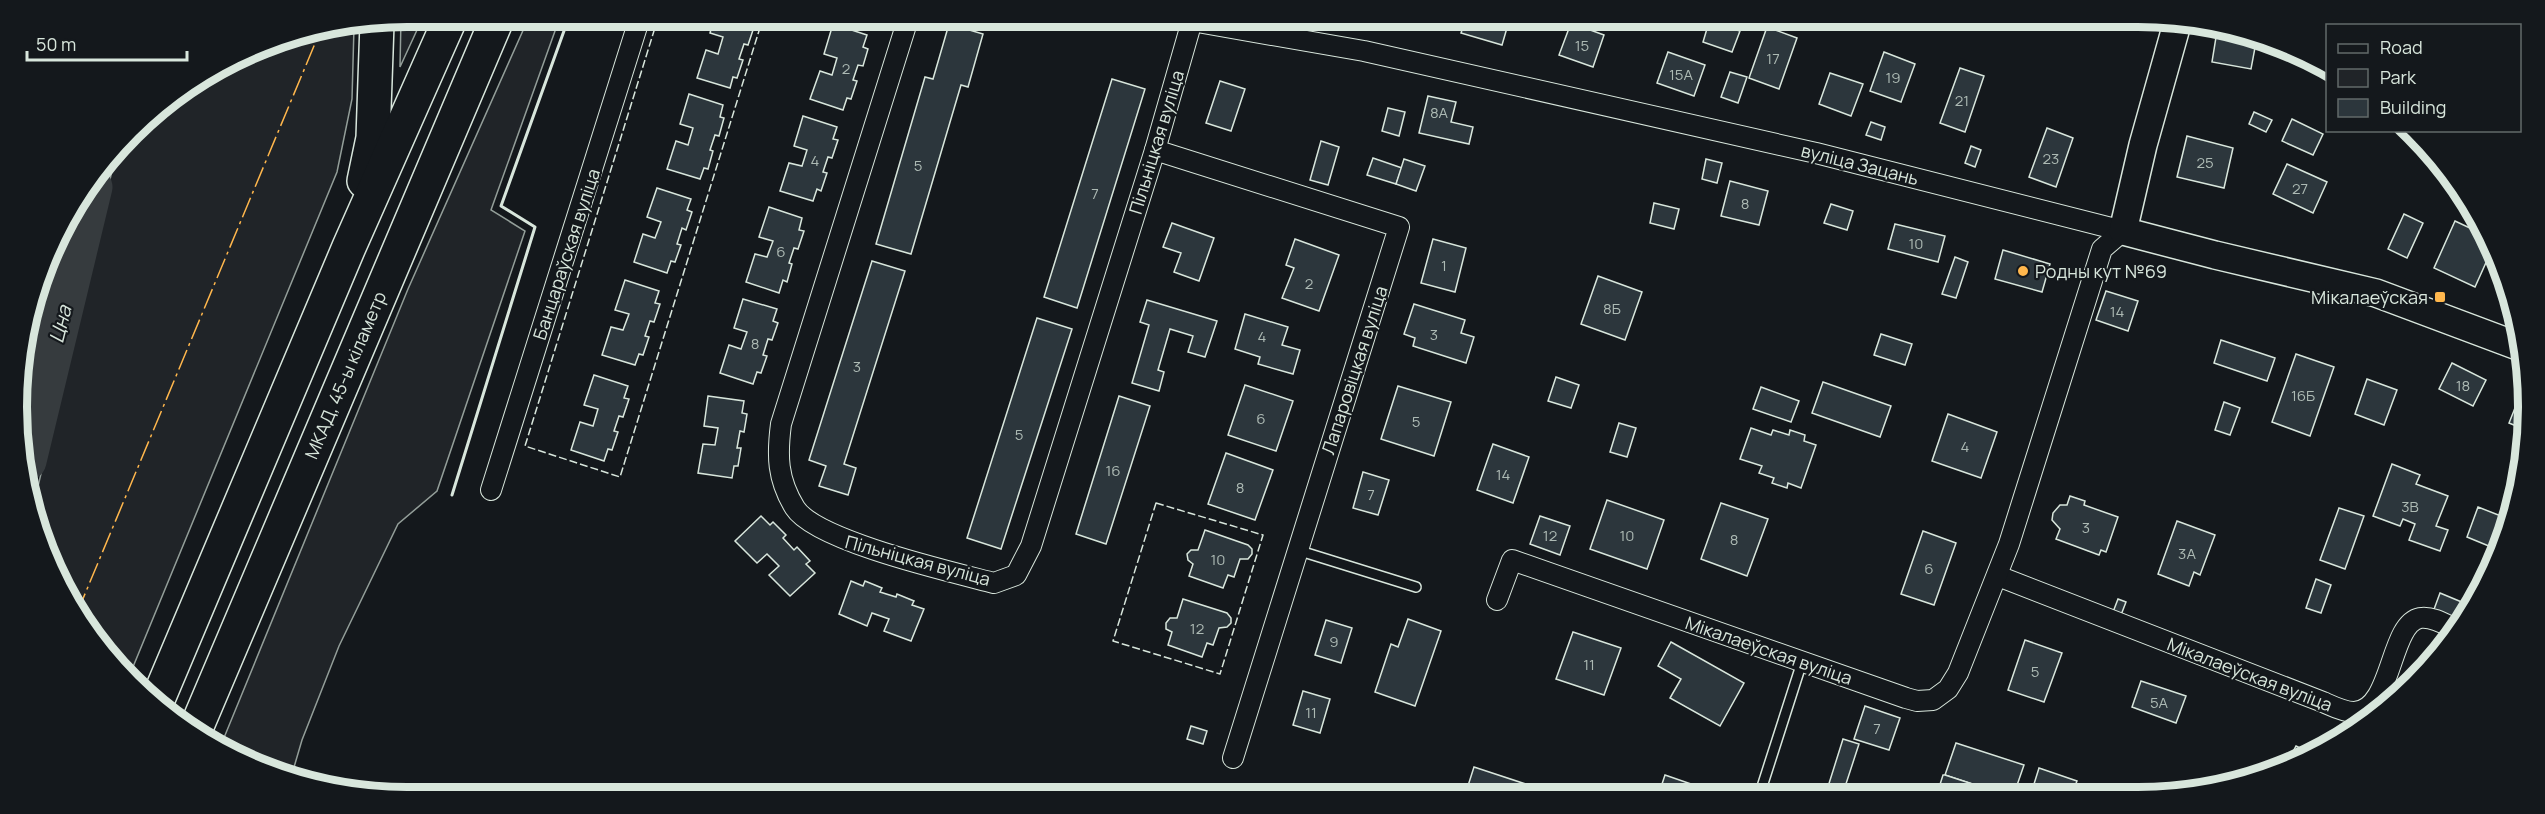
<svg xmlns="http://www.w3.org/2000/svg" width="2545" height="814" viewBox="0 0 2545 814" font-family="Manrope,sans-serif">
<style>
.green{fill:#202428;stroke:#939e99;stroke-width:1.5}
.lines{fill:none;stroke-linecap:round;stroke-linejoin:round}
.river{stroke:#363b3e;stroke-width:39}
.building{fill:#2c363c;stroke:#d8e6dc;stroke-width:1.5}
.lane-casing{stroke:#d8e6dc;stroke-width:12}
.street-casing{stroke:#d8e6dc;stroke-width:22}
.secondary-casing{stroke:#d8e6dc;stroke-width:30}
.highway-casing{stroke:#d8e6dc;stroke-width:36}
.lane{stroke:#14181c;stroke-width:9}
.street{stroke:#14181c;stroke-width:20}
.secondary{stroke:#14181c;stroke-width:27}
.highway{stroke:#14181c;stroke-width:33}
.fence{stroke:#d8e6dc;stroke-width:1.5;stroke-dasharray:8 3;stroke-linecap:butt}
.wall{stroke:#d8e6dc;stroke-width:3}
.power{stroke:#ffb74d;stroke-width:1.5;stroke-dasharray:21 4.5 3 4.5;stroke-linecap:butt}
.poi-dot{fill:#ffb74d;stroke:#14181c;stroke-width:2}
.labels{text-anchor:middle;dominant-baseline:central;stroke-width:4.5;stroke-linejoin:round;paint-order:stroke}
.number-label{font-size:15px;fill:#adbab4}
.street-label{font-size:18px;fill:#d8e6dc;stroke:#14181c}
.poi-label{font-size:18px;fill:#d8e6dc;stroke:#14181c;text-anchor:start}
.water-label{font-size:20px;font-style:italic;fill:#d8e6dc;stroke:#14181c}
.rim{fill:none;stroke:#d8e6dc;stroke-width:8}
</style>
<rect width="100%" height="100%" fill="#14181c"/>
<g class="green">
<polygon points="407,17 423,17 400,67 401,18"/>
<polygon points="529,17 560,17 491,210 525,231 437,491 398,524 339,646 302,740 292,774 221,745 408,289"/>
<polygon points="354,27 352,99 337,172 128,679 83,624 32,512 115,158 149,114 258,46"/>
</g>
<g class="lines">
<polyline class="river" points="27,461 93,187"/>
</g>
<g class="building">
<polygon points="714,18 752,18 750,26 754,27 748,45 744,44 739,59 743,60 737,78 733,77 730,88 697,78 706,50 718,54 723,37 710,33"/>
<polygon points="1430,21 1447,21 1444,30 1428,25"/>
<polygon points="1465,21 1509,21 1502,45 1461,33"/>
<polygon points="1709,22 1740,31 1732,52 1703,42"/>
<polygon points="1571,23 1604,35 1593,67 1559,55"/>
<polygon points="833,24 867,35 863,47 868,49 863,66 858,65 853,80 857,81 851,99 847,98 843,110 810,99 820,71 832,75 837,58 824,54"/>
<polygon points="949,24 983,34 968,87 961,85 911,254 876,244 925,77 933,79"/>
<polygon points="2218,25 2257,37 2251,69 2212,62"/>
<polygon points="1767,27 1797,38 1779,89 1749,78"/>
<polygon points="1668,52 1705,65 1694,96 1657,83"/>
<polygon points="1884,52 1915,64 1901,102 1870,91"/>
<polygon points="1960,68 1984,76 1965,132 1940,123"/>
<polygon points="1730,72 1747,77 1738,103 1721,97"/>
<polygon points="1830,73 1863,84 1851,116 1819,104"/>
<polygon points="1112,79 1145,89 1077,308 1044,297"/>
<polygon points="1220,81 1245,89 1231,131 1206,123"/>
<polygon points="689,94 723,105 720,117 724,118 719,136 715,135 710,150 713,151 708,169 704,168 700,179 667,169 676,141 688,145 693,128 680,124"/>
<polygon points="1428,96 1456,102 1451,122 1473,127 1469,144 1419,133"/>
<polygon points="1388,108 1405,112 1399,136 1382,131"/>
<polygon points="2254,112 2272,120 2266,132 2249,124"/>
<polygon points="803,116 837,127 833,139 838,140 832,158 828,157 823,172 827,173 821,191 817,189 813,201 780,191 789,163 802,166 807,150 794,146"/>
<polygon points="2292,119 2323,134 2313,155 2282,141"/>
<polygon points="1871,122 1885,127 1881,140 1866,135"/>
<polygon points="2047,128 2073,138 2056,187 2029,177"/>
<polygon points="2187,136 2233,148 2224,188 2177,177"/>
<polygon points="1321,141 1339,147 1328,185 1310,180"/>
<polygon points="1971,146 1981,150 1975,167 1965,163"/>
<polygon points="1373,158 1402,168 1396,184 1367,175"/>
<polygon points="1404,159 1425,166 1416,191 1396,184"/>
<polygon points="1706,159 1722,163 1717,183 1702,179"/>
<polygon points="2287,164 2327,182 2313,213 2273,194"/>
<polygon points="1730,181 1768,191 1759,225 1721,216"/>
<polygon points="657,188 691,199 687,210 692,212 686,230 682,228 677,244 681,245 675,262 671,261 667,273 634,262 643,234 655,238 661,222 647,217"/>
<polygon points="1654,203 1679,209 1674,229 1650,223"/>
<polygon points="1831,204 1853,211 1847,230 1824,223"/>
<polygon points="769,207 802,218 799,230 804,231 798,249 794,248 789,263 792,264 787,282 783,280 779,293 746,282 755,254 767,257 773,241 759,237"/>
<polygon points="2404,214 2423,223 2407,258 2388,249"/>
<polygon points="2455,221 2487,236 2493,247 2475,287 2434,268"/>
<polygon points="1172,223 1214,238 1199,281 1174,272 1181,253 1163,247"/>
<polygon points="1895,224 1945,236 1938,262 1888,249"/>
<polygon points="1295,239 1339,255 1319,311 1282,298 1294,268 1286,265"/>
<polygon points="1433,239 1466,248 1455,292 1421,283"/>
<polygon points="2003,250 2050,264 2042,292 1995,279"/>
<polygon points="1955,257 1968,262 1956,298 1942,294"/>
<polygon points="872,261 905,271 844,464 856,468 848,495 819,486 826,466 809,460"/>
<polygon points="1598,276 1642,292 1625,340 1581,324"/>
<polygon points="625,280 659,291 655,303 660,304 654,322 650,321 645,336 649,337 643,355 639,354 635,365 602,355 611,327 623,330 629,314 615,310"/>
<polygon points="2106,291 2138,301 2128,331 2096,320"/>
<polygon points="743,299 777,309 773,321 778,323 772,340 768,339 763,355 767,356 761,373 757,372 753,384 720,373 729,345 741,349 747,332 734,328"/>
<polygon points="1147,300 1217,321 1205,357 1188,352 1193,336 1170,329 1158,370 1164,372 1159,391 1132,383 1149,325 1140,322"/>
<polygon points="1414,304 1465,320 1461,333 1474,337 1466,363 1413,346 1415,338 1404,334"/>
<polygon points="1245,314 1288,327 1282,345 1300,350 1293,374 1258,364 1260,357 1235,349"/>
<polygon points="1037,318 1072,329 1001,549 967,538"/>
<polygon points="1881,334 1912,344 1905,365 1874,355"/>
<polygon points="2221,340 2275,358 2267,381 2214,363"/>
<polygon points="2296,354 2334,367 2310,436 2272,422"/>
<polygon points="2452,363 2486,380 2473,406 2439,389"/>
<polygon points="594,375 628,386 624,398 629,399 623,417 619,416 614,431 618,432 612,450 608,449 604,461 571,450 580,422 593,426 598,409 584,405"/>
<polygon points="1556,377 1579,385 1571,408 1548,401"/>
<polygon points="2367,379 2397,390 2384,425 2355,414"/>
<polygon points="1823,382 1891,406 1880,437 1812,413"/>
<polygon points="2525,383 2528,407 2526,430 2509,423"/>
<polygon points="1245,385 1293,401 1276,451 1228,435"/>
<polygon points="1398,386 1451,402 1434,456 1381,439"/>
<polygon points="1761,387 1799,401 1791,422 1753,409"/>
<polygon points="708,396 744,401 742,413 747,414 744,432 740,431 737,448 741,448 738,466 734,466 732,478 698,473 703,444 715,445 718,428 704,426"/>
<polygon points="1119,396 1150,406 1106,544 1076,534"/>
<polygon points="2224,402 2240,408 2230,435 2215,430"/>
<polygon points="1948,414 1997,432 1981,478 1932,461"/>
<polygon points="1619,423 1636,428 1627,457 1610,452"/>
<polygon points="1751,428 1771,435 1773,430 1789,435 1790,430 1805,435 1804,441 1816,445 1801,488 1788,483 1787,488 1772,483 1774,478 1759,473 1762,466 1740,459"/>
<polygon points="1493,444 1529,457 1513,503 1477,490"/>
<polygon points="1226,453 1273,470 1255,520 1208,504"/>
<polygon points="2392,464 2420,475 2416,484 2448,496 2436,526 2448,530 2440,551 2409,540 2415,524 2403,519 2400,526 2373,516"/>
<polygon points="1363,472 1389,480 1378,515 1353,508"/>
<polygon points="2070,496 2085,501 2084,505 2118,517 2106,552 2101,550 2099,555 2056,539 2060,529 2052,520 2053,513 2060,505 2067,505"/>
<polygon points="1607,500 1664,520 1647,569 1590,549"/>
<polygon points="1721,503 1768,519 1747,576 1701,559"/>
<polygon points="2478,507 2506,518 2496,549 2467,537"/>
<polygon points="2339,508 2364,516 2345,569 2320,560"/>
<polygon points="761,516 770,525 773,522 786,535 783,538 794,550 797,547 810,561 806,564 815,573 790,596 769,575 779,566 767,554 757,563 735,541"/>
<polygon points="1540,516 1570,526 1560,555 1530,544"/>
<polygon points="2177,521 2215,535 2200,575 2194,572 2189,586 2158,574"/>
<polygon points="1205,530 1248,545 1252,549 1252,554 1248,559 1240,559 1234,577 1228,575 1223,588 1189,576 1193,564 1188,560 1187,554 1191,550 1198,550"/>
<polygon points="1923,531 1956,543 1934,605 1901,594"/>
<polygon points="2316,579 2331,585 2321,613 2306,608"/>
<polygon points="851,581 863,586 865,581 882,588 880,592 896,597 897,594 914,601 912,605 924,609 911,641 884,631 889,619 872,613 867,626 839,614"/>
<polygon points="2440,593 2464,603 2456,622 2433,612"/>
<polygon points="1183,599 1227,613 1231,618 1231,623 1227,627 1219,628 1213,645 1207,643 1202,657 1168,645 1172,632 1166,629 1166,623 1170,618 1177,618"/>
<polygon points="2118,599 2126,602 2121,615 2113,612"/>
<polygon points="1408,619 1441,631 1415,706 1375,692 1391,644 1398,647"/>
<polygon points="1326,620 1352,628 1341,663 1315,655"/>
<polygon points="1573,632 1621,648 1604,695 1556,679"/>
<polygon points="2025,640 2062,653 2044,702 2008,690"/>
<polygon points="1671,642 1744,683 1720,726 1670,698 1681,679 1658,666"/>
<polygon points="2141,681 2186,696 2176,723 2132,707"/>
<polygon points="1303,691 1330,699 1320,733 1293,725"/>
<polygon points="1865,706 1900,718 1889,750 1854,739"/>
<polygon points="1191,726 1207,731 1203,744 1187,739"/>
<polygon points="1843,739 1859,744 1843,793 1826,793"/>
<polygon points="1956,743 2024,765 2014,794 2003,794 1945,775"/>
<polygon points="2296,746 2304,750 2306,747 2317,753 2311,757 2286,765"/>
<polygon points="1474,767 1544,790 1543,793 1466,792"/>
<polygon points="2039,768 2077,781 2072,794 2063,794 2034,784"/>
<polygon points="1665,775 1717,793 1659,793"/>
<polygon points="1943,775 1945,775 2003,794 1937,794"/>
</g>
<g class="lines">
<defs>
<g id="lane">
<polyline points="1297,550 1416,587"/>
<polyline points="1760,793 1802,662"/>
</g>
<g id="street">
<path d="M908 19 781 424C777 455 777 479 795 508 816 541 952 572 994 583L1016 575 1031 546 1155 150 1192 21"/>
<polyline points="1186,20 1364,51 1816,153 2123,231"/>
<polyline points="1155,150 1399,227 1233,758"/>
<polyline points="491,490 640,17"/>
<path d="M1998 576 2323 702C2332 706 2344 712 2354 712 2393 711 2389 624 2420 618 2432 616 2445 624 2455 629"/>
<polyline points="1497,600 1512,560 1906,698 1917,701 1933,700 1948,689 1958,673 2009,544 2102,249 2123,231"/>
</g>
<polyline id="secondary" points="2177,24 2143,145 2123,231 2215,255 2376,293 2523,348"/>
<g id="highway">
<polyline points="364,181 373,138 377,23"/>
<polyline points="156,704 349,247 451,17"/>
<polyline points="194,733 498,17"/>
</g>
</defs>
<use href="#lane" class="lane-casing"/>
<use href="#street" class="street-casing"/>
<use href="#secondary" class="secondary-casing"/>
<use href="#highway" class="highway-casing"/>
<use href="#lane" class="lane"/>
<use href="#street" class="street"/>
<use href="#secondary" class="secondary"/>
<use href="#highway" class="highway"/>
<g class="fence">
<polyline points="658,18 525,446 620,477 763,18"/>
<polygon points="1156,503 1263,535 1220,674 1113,641"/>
</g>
<polyline class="wall" points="452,495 535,227 501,206 569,17"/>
<polyline class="power" points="77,613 319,34"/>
</g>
<g class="poi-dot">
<circle cx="2023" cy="271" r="6"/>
<rect x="2434" y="291" width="12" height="12" rx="3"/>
</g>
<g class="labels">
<g class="number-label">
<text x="1582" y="45">15</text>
<text x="1773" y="58">17</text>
<text x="846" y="68">2</text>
<text x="1681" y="74">15А</text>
<text x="1893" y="77">19</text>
<text x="1962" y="100">21</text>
<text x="1439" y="112">8А</text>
<text x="2051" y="158">23</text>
<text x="815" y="160">4</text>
<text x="2205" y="162">25</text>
<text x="918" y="165">5</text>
<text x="2300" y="188">27</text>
<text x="1095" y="193">7</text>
<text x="1745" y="203">8</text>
<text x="1916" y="243">10</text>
<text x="781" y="251">6</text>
<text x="1444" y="265">1</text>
<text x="1309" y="283">2</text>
<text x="1612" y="308">8Б</text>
<text x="2117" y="311">14</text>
<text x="1434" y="334">3</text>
<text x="1262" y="336">4</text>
<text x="755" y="343">8</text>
<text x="857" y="366">3</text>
<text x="2463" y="385">18</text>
<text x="2303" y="395">16Б</text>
<text x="1261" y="418">6</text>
<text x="1416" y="421">5</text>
<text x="1019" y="434">5</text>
<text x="1965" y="446">4</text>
<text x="1113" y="470">16</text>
<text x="1503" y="474">14</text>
<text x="1240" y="487">8</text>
<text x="1371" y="494">7</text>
<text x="2410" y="506">3В</text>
<text x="2086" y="527">3</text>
<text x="1550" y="535">12</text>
<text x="1627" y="535">10</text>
<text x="1734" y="539">8</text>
<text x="2187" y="553">3А</text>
<text x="1218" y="559">10</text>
<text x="1929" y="568">6</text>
<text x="1197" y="628">12</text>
<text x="1334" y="641">9</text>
<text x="1589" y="664">11</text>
<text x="2035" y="671">5</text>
<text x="2159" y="702">5А</text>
<text x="1311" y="712">11</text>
<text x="1877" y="728">7</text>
</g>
<g class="street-label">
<text transform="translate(1156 142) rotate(-73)">Пільніцкая вуліца</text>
<text transform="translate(1860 164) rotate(14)">вуліца Зацань</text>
<text transform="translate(566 254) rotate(-72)">Банцараўская вуліца</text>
<text transform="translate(1354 370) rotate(-72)">Лапаровіцкая вуліца</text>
<text transform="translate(345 375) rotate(-67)">МКАД, 45-ы кіламетр</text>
<text transform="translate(918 560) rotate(15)">Пільніцкая вуліца</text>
<text transform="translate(1769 650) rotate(19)">Мікалаеўская вуліца</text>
<text transform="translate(2250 674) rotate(21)">Мікалаеўская вуліца</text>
</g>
<g class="poi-label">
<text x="2035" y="271">Родны кут №69</text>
<text x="2428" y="297" text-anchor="end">Мікалаеўская</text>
</g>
<g class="water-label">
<text transform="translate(60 324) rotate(-76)">Цна</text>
</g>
</g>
<path d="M0 0H2545V814H0ZM407 27H2138A380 380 0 0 1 2518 407V407A380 380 0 0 1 2138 787H407A380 380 0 0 1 27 407V407A380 380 0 0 1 407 27Z" fill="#14181c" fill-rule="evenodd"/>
<path class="rim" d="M407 27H2138A380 380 0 0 1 2518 407V407A380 380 0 0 1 2138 787H407A380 380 0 0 1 27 407V407A380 380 0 0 1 407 27Z"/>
<rect x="2326" y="24" width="195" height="108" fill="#14181c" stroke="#626a69" stroke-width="1.5"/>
<rect x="2338" y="44" width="30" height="9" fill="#14181c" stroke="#626a69" stroke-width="1.5"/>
<text x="2380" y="54" font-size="18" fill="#d8e6dc">Road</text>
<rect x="2338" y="69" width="30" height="18" fill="#202428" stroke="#626a69" stroke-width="1.5"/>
<text x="2380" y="84" font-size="18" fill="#d8e6dc">Park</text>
<rect x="2338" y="99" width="30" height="18" fill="#2c363c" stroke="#626a69" stroke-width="1.5"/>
<text x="2380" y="114" font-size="18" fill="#d8e6dc">Building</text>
<path d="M27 51v9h160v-9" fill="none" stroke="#d8e6dc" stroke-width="3"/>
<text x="36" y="51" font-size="18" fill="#d8e6dc" stroke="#14181c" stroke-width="4.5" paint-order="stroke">50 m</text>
</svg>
